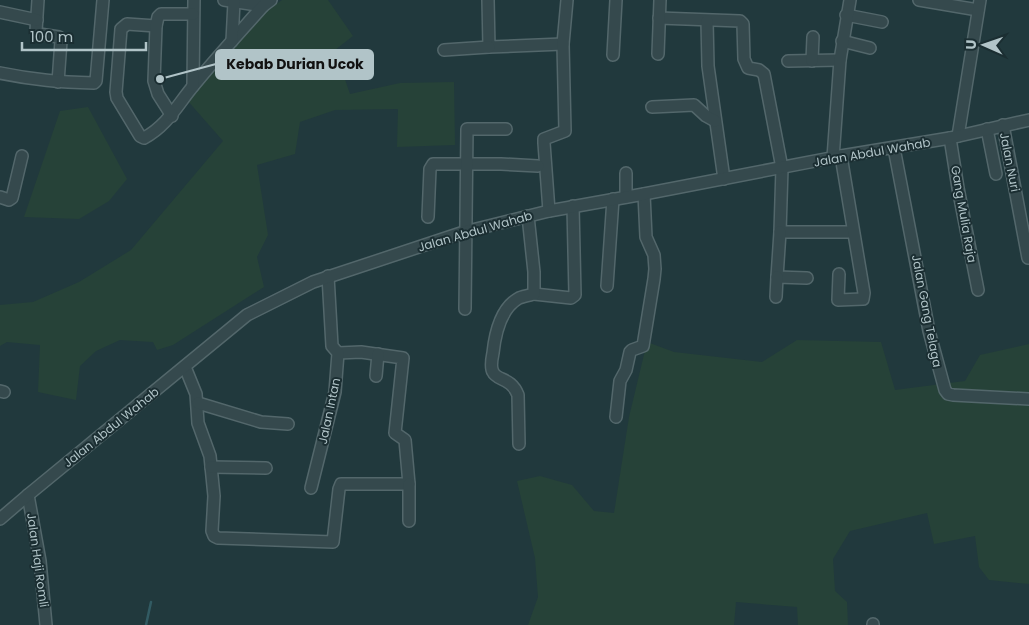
<svg xmlns="http://www.w3.org/2000/svg" width="1029" height="625" viewBox="0 0 1029 625" font-family="Poppins,sans-serif">
<style>
.green{fill:#264238}
.lines{fill:none;stroke-linecap:round;stroke-linejoin:round}
.stream{stroke:#325b63;stroke-width:2.5}
.minor-casing{stroke:#53676b;stroke-width:14}
.minor{stroke:#35494d;stroke-width:11}
.labels{text-anchor:middle;dominant-baseline:central;stroke-width:4;stroke-linejoin:round;paint-order:stroke}
.street-label{font-size:12px;fill:#b1c4c8;stroke:#1b2e32}
.leader{fill:none;stroke:#b1c4c8;stroke-width:2}
.callout-dot{fill:#b1c4c8;stroke:#1b2e32;stroke-width:2}
.callout{fill:#b1c4c8;stroke:#b1c4c8;stroke-width:2}
.callout-label{font-size:14px;text-anchor:middle;font-weight:bold;fill:#111}
</style>
<rect width="100%" height="100%" fill="#21393d"/>
<g class="green">
<polygon points="282,0 328,0 353,36 335,50 350,94 400,83 454,82 455,145 397,147 398,109 335,110 300,122 295,154 257,165 268,235 257,257 264,287 173,345 157,350 153,342 120,340 96,351 80,366 76,400 38,392 40,345 7,342 0,346 0,305 33,302 79,282 131,250 223,141 187,100 264,13"/>
<polygon points="88,107 127,179 109,201 79,219 24,217 60,111"/>
<polygon points="797,340 881,342 895,390 965,381 980,355 1029,344 1029,584 989,580 979,567 975,536 934,544 927,513 850,531 833,559 835,591 847,602 848,625 798,625 797,607 736,602 734,625 528,625 538,597 535,558 517,481 540,476 572,485 594,511 614,513 629,417 647,342 674,352 762,362"/>
</g>
<g class="lines">
<polyline class="stream" points="146,625 151,602"/>
<defs>
<g id="minor">
<polyline points="38,0 36,31 39,34 59,37 61,41 58,82"/>
<polyline points="224,0 263,6"/>
<polyline points="488,0 489,47 563,44"/>
<polyline points="919,0 978,10"/>
<polyline points="0,12 37,20"/>
<polyline points="846,15 882,22"/>
<polyline points="659,18 740,21 743,24 744,59 748,68 759,70 764,74 782,168 780,232 853,232"/>
<polyline points="707,21 708,66 724,179"/>
<path d="M156 26 127 24 121 29 116 92 117 98 140 136 144 138C167 126 178 104 194 85 216 58 240 32 263 6L271 0"/>
<polyline points="232,41 234,2"/>
<polyline points="842,41 870,48"/>
<polyline points="444,50 489,47"/>
<polyline points="658,54 660,0"/>
<polyline points="613,55 616,0"/>
<polyline points="788,61 840,60"/>
<polyline points="812,61 813,37"/>
<path d="M0 73C34 80 59 82 94 83L96 81 103 0"/>
<polyline points="193,86 194,0"/>
<polyline points="652,107 694,105 706,116 715,121"/>
<polyline points="172,116 158,94 154,81 156,26 158,17 161,14 193,14"/>
<polyline points="1003,125 1028,258"/>
<polyline points="987,129 996,174"/>
<polyline points="958,136 980,0"/>
<polyline points="950,138 958,188 978,290"/>
<polyline points="894,148 929,331 945,390 948,394 953,395 1029,399"/>
<polyline points="833,158 840,60 850,0"/>
<polyline points="0,197 9,200 12,198 22,156"/>
<polyline points="626,197 626,173"/>
<polyline points="549,211 544,143 544,139 565,131 563,44 567,0"/>
<polyline points="428,217 430,169 433,164 501,164 538,166"/>
<polyline points="780,232 777,277 807,278"/>
<polyline points="839,274 838,300 863,299 864,293 841,156"/>
<polyline points="607,286 613,199"/>
<polyline points="534,294 571,298 575,295 573,206"/>
<polyline points="776,297 777,277"/>
<polyline points="465,309 467,129 506,129"/>
<polyline points="185,367 196,394 198,423 210,456 214,496 212,531 214,536 218,538 333,542 339,489 341,484 409,484 405,440 395,433 403,358 361,352 338,353"/>
<polyline points="376,376 378,354"/>
<polyline points="0,391 4,392"/>
<polyline points="198,403 261,422 288,424"/>
<polyline points="616,417 620,381 626,370 630,352 632,350 643,346 654,279 655,269 654,255 646,237 644,194"/>
<path d="M519 444 518 395C511 377 497 381 493 372 490 367 492 358 493 353 495 334 501 308 519 298 524 296 530 295 534 294V272L528 216"/>
<polyline points="211,467 266,468"/>
<polyline points="409,484 409,521"/>
<polyline points="311,488 335,392 338,353 332,346 328,276"/>
<polyline points="28,495 40,561 46,625"/>
<polyline points="0,519 28,495 247,315 313,282 464,232 549,211 644,194 841,156 950,138 1029,120"/>
<polyline points="873,624 873,625"/>
</g>
</defs>
<use href="#minor" class="minor-casing"/>
<use href="#minor" class="minor"/>
</g>
<g class="labels">
<g class="street-label">
<text transform="translate(872 152) rotate(-10)">Jalan Abdul Wahab</text>
<text transform="translate(1010 162) rotate(79)">Jalan Nuri</text>
<text transform="translate(964 214) rotate(80)">Gang Mulia Raja</text>
<text transform="translate(475 231) rotate(-16)">Jalan Abdul Wahab</text>
<text transform="translate(927 311) rotate(79)">Jalan Gang Telaga</text>
<text transform="translate(329 411) rotate(-78)">Jalan Intan</text>
<text transform="translate(111 427) rotate(-39)">Jalan Abdul Wahab</text>
<text transform="translate(38 560) rotate(82)">Jalan Haji Romli</text>
</g>
</g>
<path class="leader" d="M160 79L216 64"/>
<circle class="callout-dot" cx="160" cy="79" r="5"/>
<rect class="callout" x="216" y="50" width="157" height="29" rx="5"/>
<g class="callout-label">
<text x="295" y="69">Kebab Durian Ucok</text>
</g>
<g transform="translate(984 45) rotate(272)" stroke="#1b2e32" stroke-width="4" paint-order="stroke">
<path d="M0-4L9 19L0 12L-9 19Z" fill="#b1c4c8"/>
<text y="-8" font-size="14" font-weight="bold" text-anchor="middle" fill="#b1c4c8">U</text>
</g>
<path d="M22 42v8h124v-8" fill="none" stroke="#b1c4c8" stroke-width="2.5"/>
<text x="30" y="42" font-size="15" fill="#b1c4c8" stroke="#1b2e32" stroke-width="4" paint-order="stroke">100 m</text>
</svg>
